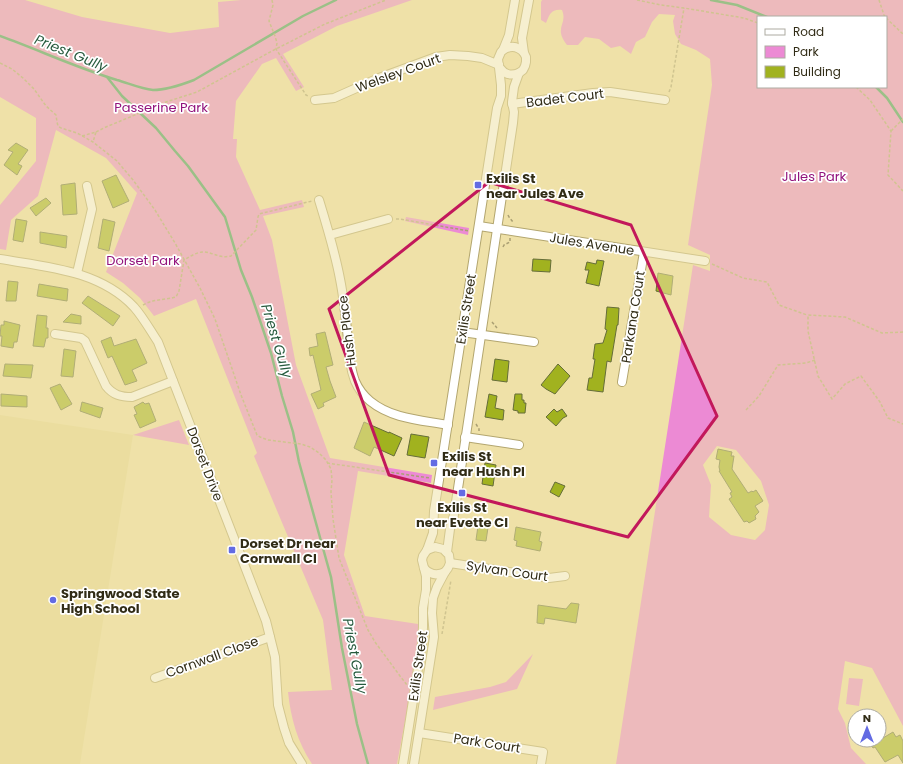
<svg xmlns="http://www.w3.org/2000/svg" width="903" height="764" viewBox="0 0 903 764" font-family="Poppins,sans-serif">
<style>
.built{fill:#e6d796}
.green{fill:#ec8ad4;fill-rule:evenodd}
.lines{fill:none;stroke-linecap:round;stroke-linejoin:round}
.stream{stroke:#369860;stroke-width:2.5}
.building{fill:#a1b21f;stroke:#656d39}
.minor-casing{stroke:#b3a66f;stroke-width:10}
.path{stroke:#aa9f73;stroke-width:1.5;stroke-dasharray:3 2;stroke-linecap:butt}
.minor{stroke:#fff;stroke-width:8}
.marked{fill:none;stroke:#c2185b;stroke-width:3;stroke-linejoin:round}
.poi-dot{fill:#636be3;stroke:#fff;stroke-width:1.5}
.labels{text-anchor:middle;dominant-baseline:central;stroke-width:3.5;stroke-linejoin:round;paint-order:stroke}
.street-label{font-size:13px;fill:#312c16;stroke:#fff}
.park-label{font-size:13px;fill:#92147d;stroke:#fff}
.poi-label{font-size:13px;font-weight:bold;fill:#312c16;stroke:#fff;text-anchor:start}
.water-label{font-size:14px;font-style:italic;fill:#275b3e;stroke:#fff}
</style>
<rect width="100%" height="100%" fill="#efe1a8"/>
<polygon class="built" points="0,415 133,435 80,764 0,764"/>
<g class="green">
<path d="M0 0H25L82 17 170 33 219 27 218 2 241 0H412L337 26 283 54 304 87 296 91 276 58 262 64 236 101 233 139H237L236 157 260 210 302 200 304 207 263 216 272 240 296 365 330 458 432 475 431 483 358 471 344 555 365 616 418 624 419 642 411 689 397 764H312C297 741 291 719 288 692L332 690 323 620 254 456 257 453 196 299 154 316 140 298 123 283 106 272 137 193 106 158 56 130 38 196 11 220 6 250 0 249V205L36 161V118L0 97Z"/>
<path d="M542 0H903V726L872 668 845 661 838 709 845 723 851 748 866 764H616L693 265 710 271V255L688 245 712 85 710 59 696 50 681 44 675 34 673 21 675 15 659 14 652 22 645 37 636 42 631 54 620 46 611 48 599 39 585 37 578 45H567C553 27 568 25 562 10 551 9 550 14 546 23L541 20V2ZM758 17H886V87H758ZM717 446 736 450 761 481 769 505 765 530 755 540 731 535 709 517 711 485 703 465Z"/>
<polygon points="406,217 469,228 468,235 405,221"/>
<polygon points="179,420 189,445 133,435"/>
<polygon points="533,654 517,689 433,710 435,697 490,687 506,682"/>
<polygon points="849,678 863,679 859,706 846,704"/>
</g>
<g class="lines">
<g class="stream">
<polyline points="711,0 737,5 767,17"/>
<path d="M0 36C39 50 77 68 117 80 128 83 141 89 153 90 167 90 181 85 194 80L303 16 336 0"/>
<polyline points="107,77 122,96 156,128 175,151 188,166 225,217 241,270 252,297 271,353 282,396 293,432 299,462 331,577 342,648 357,724 368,764"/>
<polyline points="876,87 887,98 903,122"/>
</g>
</g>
<g class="building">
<polygon points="16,143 28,150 18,164 22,166 17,175 4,165 13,152 8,150"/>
<polygon points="116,175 129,201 113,208 102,181"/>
<polygon points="75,183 77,214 63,215 61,185"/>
<polygon points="46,198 51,203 36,216 30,208"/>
<polygon points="16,219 27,221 23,242 13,240"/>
<polygon points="103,219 115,222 109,251 98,248"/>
<polygon points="40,232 67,236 66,248 40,243"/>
<polygon points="533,259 551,260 550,272 532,271"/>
<polygon points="597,260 604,261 599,286 586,283 589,270 585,270 587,262 596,264"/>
<polygon points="658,273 673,276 671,295 656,291"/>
<polygon points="8,281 18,282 16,301 6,301"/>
<polygon points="39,284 68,289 67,301 37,296"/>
<polygon points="88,296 120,316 113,326 82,303"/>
<polygon points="607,307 619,308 618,325 617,325 611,362 607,361 603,392 587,390 589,378 592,378 595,359 593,359 595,344 603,343 607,330 605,329"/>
<polygon points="71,314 81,316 81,324 63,322"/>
<polygon points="37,315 47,316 46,328 48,328 48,338 46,338 44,347 33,346"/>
<polygon points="4,321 20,325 17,342 14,342 13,348 1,346 2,336 0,336 1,325 4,325"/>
<polygon points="325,332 333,365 326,367 330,381 336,397 323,403 324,406 318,409 311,394 321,390 313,355 310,356 309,348 318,346 316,334"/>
<polygon points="111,337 114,346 136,339 147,363 132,370 137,381 125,385 112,356 108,358 101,341"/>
<polygon points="64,349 76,351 73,377 61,376"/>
<polygon points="495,359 509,361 507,382 492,380"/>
<polygon points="5,364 33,365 31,378 3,376"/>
<polygon points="558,364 570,376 555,394 546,389 541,385"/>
<polygon points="60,384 72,404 61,410 50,388"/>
<polygon points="1,394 27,396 27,407 1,406"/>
<polygon points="489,394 497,396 495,408 504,410 503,420 485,417"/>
<polygon points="515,394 522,394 522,400 524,400 524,403 526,403 525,413 518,413 518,411 513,410"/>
<polygon points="82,402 103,408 100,418 80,411"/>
<polygon points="143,402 145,404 149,403 156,421 140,428 134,415 137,414 134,407"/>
<polygon points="554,409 557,412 562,409 567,416 563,418 556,426 546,417"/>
<polygon points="364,422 389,433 389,432 402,438 394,456 374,447 370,456 354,448"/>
<polygon points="411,434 429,437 425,458 407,455"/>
<polygon points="718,449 732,452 731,456 734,456 732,469 748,493 752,491 753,492 756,490 763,501 755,506 759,512 755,516 756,519 749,523 747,521 744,522 729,499 732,497 730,493 732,492 719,471 720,471 719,467 720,460 716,459"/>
<polygon points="485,463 496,465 493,486 482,484"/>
<polygon points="555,482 565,486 559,497 550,492"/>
<polygon points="479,519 489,521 486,541 476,540"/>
<polygon points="516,527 541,532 539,541 542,542 540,551 516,546 517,541 514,540"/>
<polygon points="571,603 579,604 576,623 545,618 544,624 537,623 538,605 566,609"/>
<polygon points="879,731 883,738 893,732 896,737 900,735 903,741 903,763 898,755 885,762 875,747 873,748 868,740 879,740"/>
</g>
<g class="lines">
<defs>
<g id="minor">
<path d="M503 50C511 45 518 46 524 53"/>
<path d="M500 68C505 75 511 76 519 73"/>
<polyline points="315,100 334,98 379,78 436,57 450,55 468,56 482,58 499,65"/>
<polyline points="512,104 593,93 610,92 665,100"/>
<path d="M319 200C327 226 335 252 340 279 344 299 346 319 348 340 349 354 350 368 355 381 358 388 364 396 370 401 392 419 421 420 448 425"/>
<polyline points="479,226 705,261"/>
<polyline points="330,235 388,219"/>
<path d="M0 259C46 267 99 270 134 307 143 317 150 330 158 342L266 621 275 657 278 705 284 728 289 743 302 764"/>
<polyline points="77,273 92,209 87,186"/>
<polyline points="462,332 534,342"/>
<path d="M55 334 81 338 85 341 106 386C113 395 121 397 132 397L173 381"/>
<polyline points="622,382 644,252"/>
<polyline points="465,437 519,445"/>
<polyline points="447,552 450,529 454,515 513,123 514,112 512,102 514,87 519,73 523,70 525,66 526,62 526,57 524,53 522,38 529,0"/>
<polyline points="450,563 549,578 565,576"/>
<path d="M424 568C430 575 437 576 445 572"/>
<polyline points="155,678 270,637"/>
<polyline points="419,733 543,752 541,764"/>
<polyline points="403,764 422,643 423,627 423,608 426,590 426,576 422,560 423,556 427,550 433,533 434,511 439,480 497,108 501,96 501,85 498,59 501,52 503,50 509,35 515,0"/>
<polyline points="414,764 434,637 432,613 433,598 437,587 445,572 448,568 450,563 449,555 443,549 435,547 427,550"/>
</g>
</defs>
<use href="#minor" class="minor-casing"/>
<g class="path">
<polyline points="272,0 273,5 269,21 275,36 277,43 276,49 306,95 308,96"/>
<polyline points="637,0 661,5 684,8 744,18 758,23"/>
<polyline points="879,0 884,15 885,17"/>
<polyline points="886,18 903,34"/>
<polyline points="0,63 12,69 23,78 34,89 46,106 56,115 57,122 58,126 61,128 77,133 93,142 117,161 133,180 155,210 175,243 200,288 215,319 241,395 257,435 260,437 268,440 301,444 310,447 319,453 326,460 331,469 332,480 331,492 333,519 339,558 368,630 375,642 400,676 407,685"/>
<polyline points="856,87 870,100 891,131 888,175 903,191"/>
<polyline points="669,92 671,87 684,8"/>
<polyline points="891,131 903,119"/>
<polyline points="96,132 106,127 166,102 197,92 272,51 325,24 386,0"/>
<polyline points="82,136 96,132 93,142"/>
<polyline points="508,215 509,217 513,222 513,223"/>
<polyline points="396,219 400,219 469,231"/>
<polyline points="503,247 504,245 510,242 510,238"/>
<polyline points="712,264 743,278 767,282 779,305 807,315"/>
<path d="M143 305C153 299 165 300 176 297L179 291 184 260C189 257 195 253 202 252 211 251 219 259 231 256L256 230 258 217 259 214 312 201"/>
<polyline points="492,322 497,328"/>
<polyline points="903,332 882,333 845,317 808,315 808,331 818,376 832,399 845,384 861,376 880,402 888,418 903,424"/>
<polyline points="746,410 759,396 778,365 806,363 815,360"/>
<polyline points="476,424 479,429 479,431"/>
<polyline points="327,463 430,478"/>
<polyline points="442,634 451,580"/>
</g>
<use href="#minor" class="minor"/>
</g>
<path d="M0 0H903V764H0ZM489 182 631 225 717 416 628 537 389 475 329 309Z" fill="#efe1a8" fill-opacity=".55" fill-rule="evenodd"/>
<path class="marked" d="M489 182 631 225 717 416 628 537 389 475 329 309Z"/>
<g class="poi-dot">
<rect x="474" y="181" width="8" height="8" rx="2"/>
<rect x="430" y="459" width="8" height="8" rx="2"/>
<rect x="458" y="489" width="8" height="8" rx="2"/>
<rect x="228" y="546" width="8" height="8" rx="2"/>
<circle cx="53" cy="600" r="4"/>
</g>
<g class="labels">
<g class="street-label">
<text transform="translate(398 73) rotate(-20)">Welsley Court</text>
<text transform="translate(565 98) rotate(-7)">Badet Court</text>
<text transform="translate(592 244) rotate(9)">Jules Avenue</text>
<text transform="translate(466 309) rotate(-81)">Exilis Street</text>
<text transform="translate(633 317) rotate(-81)">Parkana Court</text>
<text transform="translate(347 331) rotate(-97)">Hush Place</text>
<text transform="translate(205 464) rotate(69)">Dorset Drive</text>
<text transform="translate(507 571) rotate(8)">Sylvan Court</text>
<text transform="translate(212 657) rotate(-20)">Cornwall Close</text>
<text transform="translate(418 666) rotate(-82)">Exilis Street</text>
<text transform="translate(487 743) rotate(9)">Park Court</text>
</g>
<g class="park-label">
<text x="161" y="107">Passerine Park</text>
<text x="814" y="176">Jules Park</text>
<text x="143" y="260">Dorset Park</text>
</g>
<g class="poi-label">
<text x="486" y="178">Exilis St<tspan x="486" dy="15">near Jules Ave</tspan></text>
<text x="442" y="456">Exilis St<tspan x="442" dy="15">near Hush Pl</tspan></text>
<text x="462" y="507" text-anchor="middle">Exilis St<tspan x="462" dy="15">near Evette Cl</tspan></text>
<text x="240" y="543">Dorset Dr near<tspan x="240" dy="15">Cornwall Cl</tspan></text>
<text x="61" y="593">Springwood State<tspan x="61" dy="15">High School</tspan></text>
</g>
<g class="water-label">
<text transform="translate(71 53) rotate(22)">Priest Gully</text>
<text transform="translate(277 341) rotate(73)">Priest Gully</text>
<text transform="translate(355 656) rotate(79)">Priest Gully</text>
</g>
</g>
<rect x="757" y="16" width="130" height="72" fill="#ffffff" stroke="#adaba2"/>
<rect x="765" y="29" width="20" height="6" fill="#ffffff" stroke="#adaba2"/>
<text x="793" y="36" font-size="12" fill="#312c16">Road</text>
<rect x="765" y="46" width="20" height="12" fill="#ec8ad4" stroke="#adaba2"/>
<text x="793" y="56" font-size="12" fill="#312c16">Park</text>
<rect x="765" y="66" width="20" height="12" fill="#a1b21f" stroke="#adaba2"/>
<text x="793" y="76" font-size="12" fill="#312c16">Building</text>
<g transform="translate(867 728)"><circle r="19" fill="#ffffff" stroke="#adaba2"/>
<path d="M0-3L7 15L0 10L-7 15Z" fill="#636be3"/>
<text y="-6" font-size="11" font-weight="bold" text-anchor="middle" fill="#312c16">N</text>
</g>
</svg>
